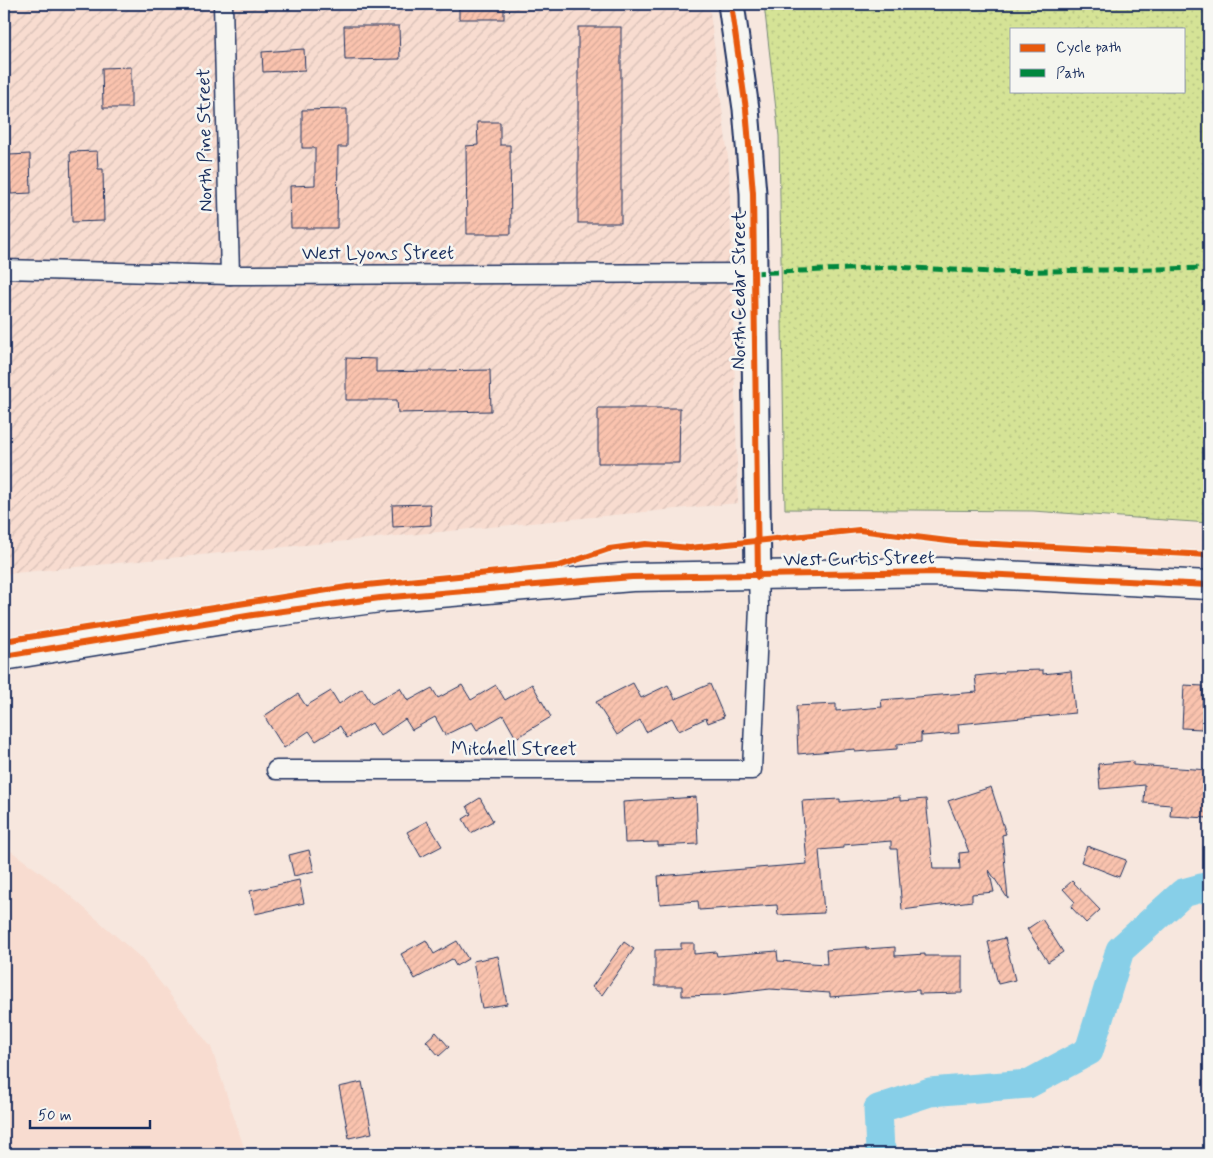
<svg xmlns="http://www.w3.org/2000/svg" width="1213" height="1158" viewBox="0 0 1213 1158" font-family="Mynerve,sans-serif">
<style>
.built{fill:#f8dcd0}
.industrial{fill:url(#industrial-furrows)}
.grass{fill:url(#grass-dots);stroke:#78897a;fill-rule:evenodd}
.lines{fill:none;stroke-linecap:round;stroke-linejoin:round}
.river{stroke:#87cfe8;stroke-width:29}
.building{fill:url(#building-hatch);stroke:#1b2f5e}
.street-casing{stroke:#1b2f5e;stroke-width:21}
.secondary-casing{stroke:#1b2f5e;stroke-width:29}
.primary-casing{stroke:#1b2f5e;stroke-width:31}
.street{stroke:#f6f6f2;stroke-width:18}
.secondary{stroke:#f6f6f2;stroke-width:25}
.primary{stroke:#f6f6f2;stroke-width:28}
.quiet{stroke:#00873e;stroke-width:5;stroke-dasharray:10 5;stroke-linecap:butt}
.cycleway-casing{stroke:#f6f6f2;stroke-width:9}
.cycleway{stroke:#e8590c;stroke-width:6}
.labels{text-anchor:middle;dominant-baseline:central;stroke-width:5;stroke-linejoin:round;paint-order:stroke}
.street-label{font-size:19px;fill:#1b2f5e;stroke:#f6f6f2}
</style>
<defs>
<pattern id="industrial-furrows" width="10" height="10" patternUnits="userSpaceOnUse" patternTransform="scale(1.25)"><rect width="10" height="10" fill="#f8dcd0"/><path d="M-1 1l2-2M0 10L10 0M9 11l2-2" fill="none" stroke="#d4bdb5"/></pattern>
<pattern id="grass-dots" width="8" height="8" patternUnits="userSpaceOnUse" patternTransform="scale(1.25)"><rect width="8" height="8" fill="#d5e396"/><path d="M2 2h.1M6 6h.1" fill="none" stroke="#b6c384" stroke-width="1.8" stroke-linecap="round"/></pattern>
<pattern id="building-hatch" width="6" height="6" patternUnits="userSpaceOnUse" patternTransform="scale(1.25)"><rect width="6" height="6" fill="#fac3ae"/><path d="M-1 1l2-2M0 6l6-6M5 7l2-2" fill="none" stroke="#d6a898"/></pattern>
</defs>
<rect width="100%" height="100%" fill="#f7e7de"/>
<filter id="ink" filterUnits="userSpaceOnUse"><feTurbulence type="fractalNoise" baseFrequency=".02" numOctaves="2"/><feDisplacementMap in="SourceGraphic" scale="10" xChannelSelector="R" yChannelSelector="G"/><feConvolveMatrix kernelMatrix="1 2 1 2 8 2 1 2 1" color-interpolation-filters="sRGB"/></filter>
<g filter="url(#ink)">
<polygon class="built" points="4,846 59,886 141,958 211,1047 246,1154 4,1154"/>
<polygon class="industrial" points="4,4 709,4 729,165 738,503 4,574"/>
<path class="grass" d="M764 4H1209V523L1033 511 785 509 779 136ZM1012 29H1184V91H1012Z"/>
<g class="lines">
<polyline class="river" points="884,1154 880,1151 878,1109 930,1092 1028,1084 1089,1051 1120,950 1183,893 1209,886"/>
</g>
<g class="building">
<rect x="459" y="4" width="45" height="15"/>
<polygon points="344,26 399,26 400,59 345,60"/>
<rect x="578" y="27" width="43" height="196"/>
<polygon points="304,49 305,70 263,72 262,52"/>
<polygon points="131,67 131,108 103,108 102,68"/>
<polygon points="347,109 347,147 338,147 337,228 291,228 290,186 315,185 315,148 302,148 302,110"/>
<polygon points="477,122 500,122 500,145 510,145 511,234 467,234 466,146 478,145"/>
<polygon points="97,151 98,169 103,169 104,221 72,222 70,152"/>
<polygon points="30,154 31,193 11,194 9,155"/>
<polygon points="346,358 376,359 376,372 490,370 491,411 398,413 397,400 346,400"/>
<polygon points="598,408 680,408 679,463 598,463"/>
<polygon points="430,504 431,525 393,527 392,505"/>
<polygon points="1043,670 1043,674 1071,671 1075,713 958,724 959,733 922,736 921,732 921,742 897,744 897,749 855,752 855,749 798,754 796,706 836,704 836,711 882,707 881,700 977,692 975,676 1004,673 1004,671"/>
<polygon points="633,683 641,698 668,685 675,699 710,684 724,717 708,723 706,718 679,731 672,718 646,732 640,720 617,735 596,702"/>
<polygon points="532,684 551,717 516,738 503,715 477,730 472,722 445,735 435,717 412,730 405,719 380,736 372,723 347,738 340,726 316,741 309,731 284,748 264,716 298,694 306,706 331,691 339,704 362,688 372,704 400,688 408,701 432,688 438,698 462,685 471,700 496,685 505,700"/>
<polygon points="1184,685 1203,686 1202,729 1182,728"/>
<polygon points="1133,761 1133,765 1209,770 1209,818 1170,816 1171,805 1144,803 1145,785 1100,789 1098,764"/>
<polygon points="991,787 1006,834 1002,835 1008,899 989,870 994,892 972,894 972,901 902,910 897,849 891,849 891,841 843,845 843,848 819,850 824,913 778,915 777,905 699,910 698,901 660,904 658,876 807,864 802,801 840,799 840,802 900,797 900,801 926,799 933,869 960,869 959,853 969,852 948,801"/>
<polygon points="696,797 698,844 658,846 658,842 625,843 623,802"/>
<polygon points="480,798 493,821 471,833 463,819 471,814 467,806"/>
<polygon points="427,821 442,846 421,857 407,832"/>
<polygon points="1087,846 1126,860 1119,877 1081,862"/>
<polygon points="309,850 314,871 294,876 289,855"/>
<polygon points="299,880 304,903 255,914 250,891"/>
<polygon points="1072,881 1100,910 1086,923 1071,907 1075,902 1063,889"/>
<polygon points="1042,919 1063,952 1048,962 1027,929"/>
<polygon points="1005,938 1015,980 998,984 988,942"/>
<polygon points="426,940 434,954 457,941 468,959 456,966 452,959 415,979 401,954"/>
<polygon points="624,942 634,949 602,995 592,987"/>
<polygon points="681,943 694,943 694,954 716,952 717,956 777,951 778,961 827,964 826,950 866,947 866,949 895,947 895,956 925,954 925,956 962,956 962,993 919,994 919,990 830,997 830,993 770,989 720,995 682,996 682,986 655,986 655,950 681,949"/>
<polygon points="498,956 507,1004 482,1008 473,961"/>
<polygon points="436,1032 449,1047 439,1056 426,1041"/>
<polygon points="362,1082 372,1133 349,1138 339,1087"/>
</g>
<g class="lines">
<defs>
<g id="street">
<polyline points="223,4 230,275"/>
<polyline points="4,269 230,275 753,273"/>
<polyline points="276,770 752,770 759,607 758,577"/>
</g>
<polyline id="secondary" points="731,4 746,109 753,193 758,577"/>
<polyline id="primary" points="4,656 253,615 380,598 632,577 941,572 1209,585"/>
</defs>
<use href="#street" class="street-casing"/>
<use href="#secondary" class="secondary-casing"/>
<use href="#primary" class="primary-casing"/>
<use href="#street" class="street"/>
<use href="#secondary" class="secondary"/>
<use href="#primary" class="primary"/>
<polyline class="quiet" points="753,273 894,267 993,272 1209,268"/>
<defs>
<g id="cycleway">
<polyline points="731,4 746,109 753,193 758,577"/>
<polyline points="4,641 347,587 559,566 609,549 646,544 690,548 859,530 956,542 1209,555"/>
<polyline points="4,656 253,615 380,598 632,577 941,572 1209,585"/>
</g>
</defs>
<use href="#cycleway" class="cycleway-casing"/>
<use href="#cycleway" class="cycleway"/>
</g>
</g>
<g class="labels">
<g class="street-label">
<text transform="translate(205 140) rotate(-91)">North Pine Street</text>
<text x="378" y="253">West Lyons Street</text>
<text transform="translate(739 290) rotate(-90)">North Cedar Street</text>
<text transform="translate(859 559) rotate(-1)">West Curtis Street</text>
<text x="514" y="749">Mitchell Street</text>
</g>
</g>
<rect width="1213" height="1158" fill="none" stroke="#f6f6f2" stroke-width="20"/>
<rect x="10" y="10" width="1193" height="1138" fill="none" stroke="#1b2f5e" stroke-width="2" filter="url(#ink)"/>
<rect x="1010" y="28" width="175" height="65" fill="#f6f6f2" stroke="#9ea6b7"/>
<rect x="1020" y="44" width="25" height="8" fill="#e8590c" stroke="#9ea6b7"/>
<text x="1056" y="52" font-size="15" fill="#1b2f5e">Cycle path</text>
<rect x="1020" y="69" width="25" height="8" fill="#00873e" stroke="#9ea6b7"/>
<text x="1056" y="78" font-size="15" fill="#1b2f5e">Path</text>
<path d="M30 1120v8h120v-8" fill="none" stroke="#1b2f5e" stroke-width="2.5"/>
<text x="38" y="1120" font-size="15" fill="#1b2f5e" stroke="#f6f6f2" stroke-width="4" paint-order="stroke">50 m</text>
</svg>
